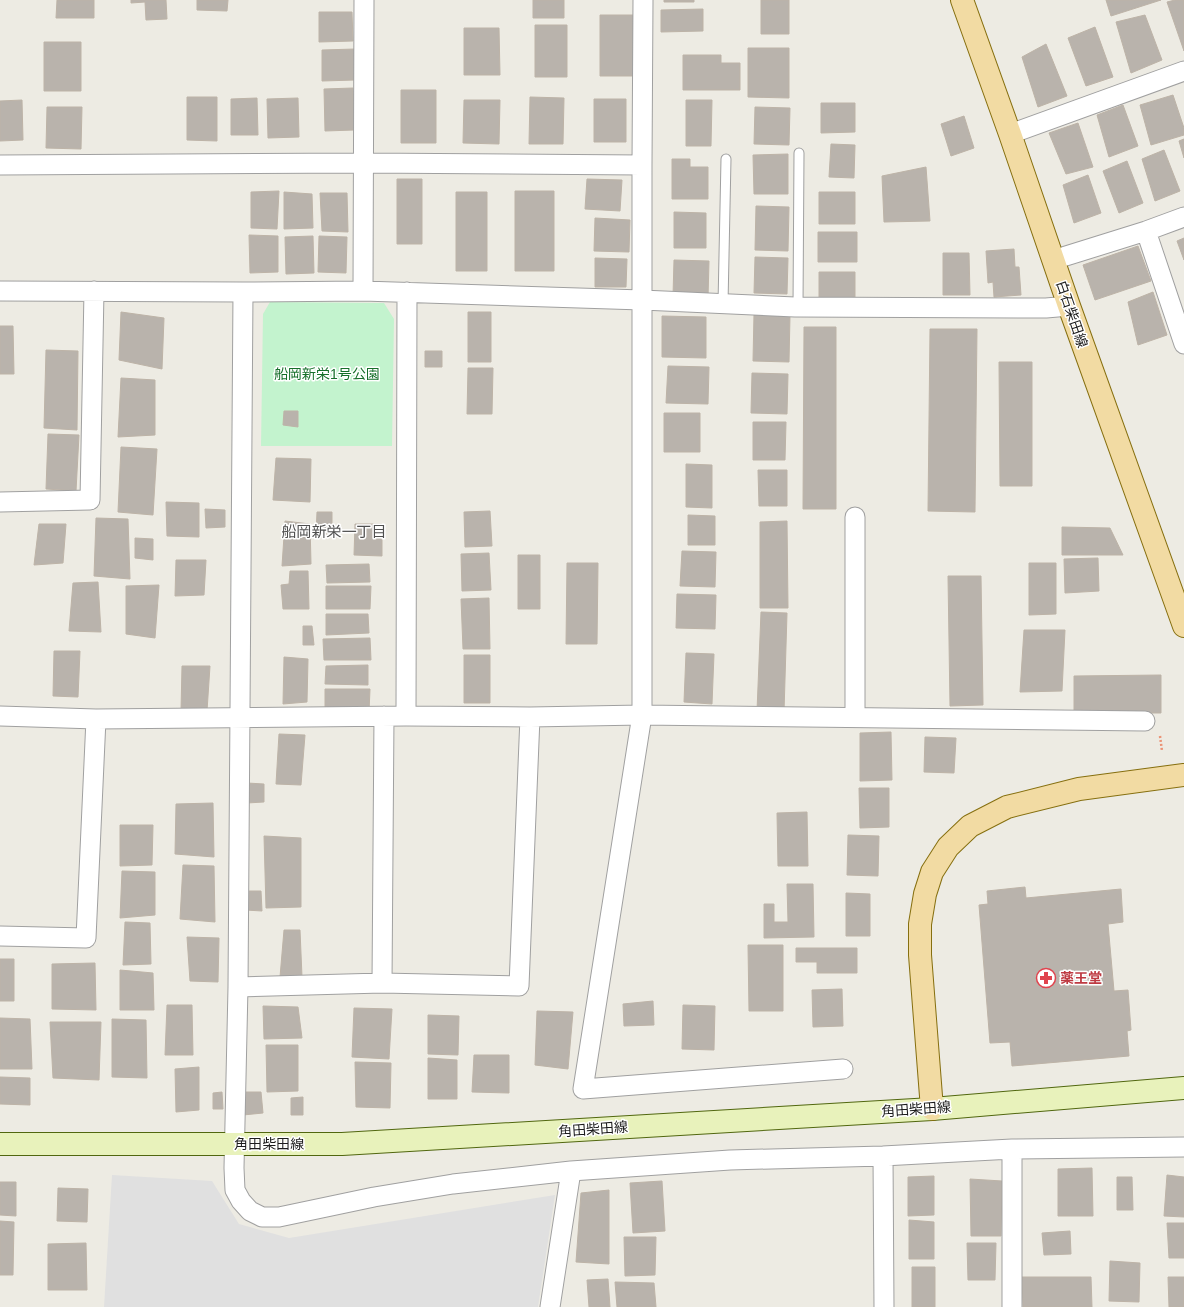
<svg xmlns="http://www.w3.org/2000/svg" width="1184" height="1307" viewBox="0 0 1184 1307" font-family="Helvetica,'Noto Sans JP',sans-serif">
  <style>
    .park { fill: #c3f3ce }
    .parking { fill: #e0e0e0 }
    .building { fill: #b9b3ac; stroke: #bdb3a7 }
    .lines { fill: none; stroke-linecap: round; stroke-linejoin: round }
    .service-casing { stroke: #a0a0a0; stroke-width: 11 }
    .minor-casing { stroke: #a0a0a0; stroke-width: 21 }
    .secondary-casing { stroke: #51670f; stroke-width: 24 }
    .primary-casing { stroke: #866f0f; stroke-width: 24 }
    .path { stroke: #eb9275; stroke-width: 2.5; stroke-dasharray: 2 2; stroke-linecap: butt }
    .service { stroke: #fff; stroke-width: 9 }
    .minor { stroke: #fff; stroke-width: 19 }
    .secondary { stroke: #e8f2bb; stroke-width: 22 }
    .primary { stroke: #f2dba3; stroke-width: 22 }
    .labels { text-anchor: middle; stroke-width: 3; stroke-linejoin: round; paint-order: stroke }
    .street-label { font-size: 14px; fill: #1c1c1c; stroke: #fff }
    .park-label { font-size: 14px; fill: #166f2a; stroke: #fff }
    .health-label { font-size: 14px; font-weight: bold; fill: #be3a42; stroke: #fff; text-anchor: start }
    .neighbourhood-label { font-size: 15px; fill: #4f4f4f; stroke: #fff }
  </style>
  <rect width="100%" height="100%" fill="#edebe3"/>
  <path class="park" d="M270,302L384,303L394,319L392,446H261L263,314Z"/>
  <path class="parking" d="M112,1175L212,1181L239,1224L289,1238L555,1195L538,1307H104Z"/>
  <path class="building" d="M57,0H94V18H56Z
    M131,0H166L167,19L146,20L145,2L131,3Z
    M197,0H228L227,11L197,10Z
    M533,0H564V18H533Z
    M664,0H694V2H664Z
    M761,0H789V34H761Z
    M1106,0H1161L1111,16Z
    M1175,0H1184V51L1167,2Z
    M703,9V31L661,32V10Z
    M319,12H352L353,41L319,42Z
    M600,15H635V76H600Z
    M1145,15L1162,60L1131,73L1116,22Z
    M535,25H567V77H535Z
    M1095,27L1113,77L1086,86L1068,38Z
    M464,28H499L500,75H464Z
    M44,42H81V91H44Z
    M1046,44L1067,96L1038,107L1022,57Z
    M748,48H789V98L748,97Z
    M355,49V80L322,81V50Z
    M683,55H721V63H740V90H683Z
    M353,88L354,130L325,131L324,89Z
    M401,90H436V143H401Z
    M1173,95L1184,128V135L1151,145L1140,105Z
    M187,97H217V141L187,140Z
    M530,97L564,98L563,144H529Z
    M257,98L258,135H231V99Z
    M298,98L299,137L268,138L267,99Z
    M594,99H626V142H594Z
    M22,100L23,140L0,141V101Z
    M464,100H500L499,144L463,143Z
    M686,100H712L711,146H686Z
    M821,103H855V132L821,133Z
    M1123,105L1138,146L1109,157L1097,115Z
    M47,107H82L81,149L46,148Z
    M755,107L790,108L789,145L754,144Z
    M964,116L974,148L951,156L941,124Z
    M1078,123L1093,167L1066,174L1049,133Z
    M1184,139V158L1179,141Z
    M831,144L855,145L854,178L829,177Z
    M1164,150L1180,191L1155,201L1142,159Z
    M788,154V194H754L753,155Z
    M672,159H690V167H708V199H672Z
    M1127,161L1143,203L1119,213L1103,171Z
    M926,167L930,221L884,222L882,176Z
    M1088,175L1101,213L1074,223L1063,185Z
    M397,179H422V244H397Z
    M587,179L622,180L620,211L585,209Z
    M279,191L277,229L251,228V192Z
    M515,191H554V271H515Z
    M284,192L312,194L313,228L284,229Z
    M456,192H487V271H456Z
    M819,192H855V224H819Z
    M320,193H347L348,232L322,231Z
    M756,206L789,207L788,251L755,250Z
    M674,212L706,213V248H674Z
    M595,218L630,220L629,252L594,251Z
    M818,232H857V262H818Z
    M249,235L278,236V272L250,273Z
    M313,236L314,273L286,274L285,237Z
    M319,236L347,237L346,273L318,272Z
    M1184,238V260L1177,241Z
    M1138,246L1151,281L1095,300L1083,265Z
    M1014,249L1015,267H1019L1021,295L994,297L993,282L988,283L986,251Z
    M943,253H969L970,295H943Z
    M755,257L788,258L787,294L754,293Z
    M595,258L627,259L626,287H595Z
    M674,260L709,261L708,298L673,296Z
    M819,272H855V299H819Z
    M1153,292L1167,335L1138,345L1128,302Z
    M121,312L164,318L162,369L119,360Z
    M468,312H491V362H468Z
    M754,314L790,315L789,362L753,361Z
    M662,316L706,317V358L662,357Z
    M0,326H13L14,374H0Z
    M804,327H836V509H803Z
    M930,329H977L975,512L928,511Z
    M46,350L78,351L77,430L44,428Z
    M425,351H442V367H425Z
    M999,362H1032V486H1000Z
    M668,366L709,367L708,404L666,403Z
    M468,368H493L492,414H467Z
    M752,373L788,374L787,414L751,413Z
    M121,378L155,380V435L118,437Z
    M284,411H298V427L283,425Z
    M664,413H700V452H664Z
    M753,422H786L785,460H753Z
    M48,434L79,435L76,491L46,489Z
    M121,447L157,449L153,515L118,512Z
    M276,458L311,459L310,502L273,500Z
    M686,464L712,465V508L686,507Z
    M758,470H787V506H759Z
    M166,502L199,503V537L167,536Z
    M205,509L225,510V527L206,528Z
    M490,511L492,546L465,547L464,512Z
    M317,512H332V534H316Z
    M688,515L715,516V545H688Z
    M96,518L128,519L130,579L94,576Z
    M285,521L310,524L311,564L282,566Z
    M787,521L788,608H760V522Z
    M39,524H66L63,563L34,565Z
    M355,524H382V556L354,555Z
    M1062,527L1110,528L1123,555H1062Z
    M135,538L153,539V560L135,558Z
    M682,551L716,552L715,587L680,586Z
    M489,553L491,590L462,591L461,554Z
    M518,555H540V609H518Z
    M1098,558L1099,591L1065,593L1064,559Z
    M176,560H206L204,595L175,596Z
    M567,563H598L597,644H566Z
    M1029,563H1056V614L1029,615Z
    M369,564L370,582L327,583L326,565Z
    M290,571H308L309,609H283L281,585L289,584Z
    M948,576H981L983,705L950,706Z
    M98,582L101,632L69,631L73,583Z
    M159,585L155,638L126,634V586Z
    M326,586H371L370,609H326Z
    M677,594L716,595L715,629L676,628Z
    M489,598L490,649H463L461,599Z
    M761,612L787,613L784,712L757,711Z
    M326,614H368L369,633L326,635Z
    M303,626H312L314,645H303Z
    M1024,630H1065L1062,691L1020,692Z
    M370,638L371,660H324L323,639Z
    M54,651H80L78,697L53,696Z
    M686,653L714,654L712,704L684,702Z
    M464,655H490V703H464Z
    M284,657L308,659L307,702L283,704Z
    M368,665V685L325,684L326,666Z
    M182,666H210L207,711H181Z
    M1161,675V713H1074V676Z
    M325,689H370L369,712H325Z
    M891,732L892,780L860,781V733Z
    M279,734L305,735L301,785L276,784Z
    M925,737L956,738L954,773L924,772Z
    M247,783L264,784V802L247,803Z
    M859,788H889V827L860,828Z
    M213,803L214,857L175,854L176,804Z
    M807,812L808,866H778L777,813Z
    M120,825H153L152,865L120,866Z
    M848,835L879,836L878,876L847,875Z
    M264,836L301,838V907L266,908Z
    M183,865L214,866L215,922L180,919Z
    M122,871L155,872V915L120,918Z
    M787,884H813L814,937L764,938V904H774V922H788Z
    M1025,887L1026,898L1121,889L1123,922L1108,924L1114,991L1128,990L1131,1030L1127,1031L1129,1056L1012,1066L1010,1042L990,1043L979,905L988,904L987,891Z
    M246,891H261L262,911L246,910Z
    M846,893L870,894V936H846Z
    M125,922L150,923L151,964L123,965Z
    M284,930H300L302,977H280Z
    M187,937L219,938L218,982L190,981Z
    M748,945H783V1011H749Z
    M796,948H857V973H817V962H796Z
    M0,959H14V1001H0Z
    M95,963L96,1010L52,1009V964Z
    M120,970L153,973L154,1010H120Z
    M842,989L843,1026L813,1027L812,990Z
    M653,1001L654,1025L624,1026L623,1004Z
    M167,1005H192L193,1055H165Z
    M683,1005L715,1006L714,1050L682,1049Z
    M263,1006L298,1007L302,1038L264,1039Z
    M354,1008L392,1009L389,1059L352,1057Z
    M537,1011L573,1012L568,1069L535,1065Z
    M428,1015L459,1016L458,1055L428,1054Z
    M0,1018L30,1019L32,1069H0Z
    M112,1019L146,1020L147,1078L112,1077Z
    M50,1022H101L99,1080L53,1078Z
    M266,1045H298V1091L267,1092Z
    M474,1055H509V1093L472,1092Z
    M428,1058L457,1060V1099H428Z
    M355,1062L391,1063L390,1108L356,1107Z
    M199,1067V1110L176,1112L175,1069Z
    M0,1077L30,1078V1105L0,1104Z
    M222,1092L223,1109H213V1093Z
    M242,1092H261L263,1113L243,1115Z
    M303,1097V1115H291V1098Z
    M1092,1168L1093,1216H1058V1169Z
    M1167,1175L1184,1177V1217L1164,1216Z
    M934,1176V1215L908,1216V1177Z
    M1117,1177H1132L1133,1210H1117Z
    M970,1179L1002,1181L1001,1236H971Z
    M662,1181L665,1231L633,1233L630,1183Z
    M0,1182H16V1216L0,1215Z
    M58,1188L88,1189L87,1222L57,1221Z
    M609,1190V1264L576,1262L581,1193Z
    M909,1220L934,1222V1259H909Z
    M0,1221L14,1222L13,1275H0Z
    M1167,1223H1184V1258H1169Z
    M1070,1231L1071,1254L1044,1255L1042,1233Z
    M624,1237H656L655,1275L625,1276Z
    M86,1243L87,1290H48V1244Z
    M967,1243H996L995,1280H968Z
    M1110,1261L1140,1263L1139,1302L1109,1301Z
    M912,1267H935V1307H912Z
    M1022,1277H1091L1092,1307H1023Z
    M1168,1277H1184V1307H1169Z
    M608,1279L610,1307H589L587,1280Z
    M615,1282L654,1283L656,1307H617Z"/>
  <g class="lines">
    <g class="service-casing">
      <path id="service" d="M723,304L726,159
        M798,307L799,153"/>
    </g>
    <g class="minor-casing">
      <path id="minor" d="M643,0L642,165V715L583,1089L843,1069
        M1010,134L1184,71
        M0,165L364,163L642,165
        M1146,231L1184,344
        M1053,260L1146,231L1184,217
        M0,291L243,292L363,291L642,300L795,307L1046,308L1069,306
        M363,291L364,0
        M243,292L238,987L234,1168L235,1190L241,1201L250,1211L262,1217H279L374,1197L453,1184L571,1171L730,1160L883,1156L1012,1149L1184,1147
        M0,502L90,500L94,291
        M855,517V717
        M0,716L96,719L406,716L530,717L642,715L1145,721
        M406,716L407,292
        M0,936L86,938L96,719
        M382,983L384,716
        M238,987L382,983L519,986L530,717
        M883,1156L884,1307
        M550,1307L571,1171
        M1012,1307V1149"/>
    </g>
    <g class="secondary-casing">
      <path id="secondary" d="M0,1144H342L932,1109L1184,1088"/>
    </g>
    <g class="primary-casing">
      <path id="primary" d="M962,0L1010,134L1069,306L1184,626
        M932,1109L920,955V924L925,894L932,872L948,847L970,826L1007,807L1079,789L1184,775"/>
    </g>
    <path class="path" d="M1160,736L1162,751"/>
    <use href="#service" class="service"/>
    <use href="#minor" class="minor"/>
    <use href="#secondary" class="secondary"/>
    <use href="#primary" class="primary"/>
  </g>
  <defs>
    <g id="pharmacy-ring" transform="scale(1)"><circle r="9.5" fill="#fff" stroke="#e0444e" stroke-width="1.5"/><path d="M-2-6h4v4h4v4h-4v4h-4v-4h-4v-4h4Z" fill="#e0444e"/></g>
  </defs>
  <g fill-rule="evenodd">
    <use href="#pharmacy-ring" x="1046" y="978"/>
  </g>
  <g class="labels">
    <g class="street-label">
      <text transform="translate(1072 314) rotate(71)" y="5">白石柴田線</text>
      <text transform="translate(916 1109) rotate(-4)" y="5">角田柴田線</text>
      <text transform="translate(593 1129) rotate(-4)" y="5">角田柴田線</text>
      <text x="269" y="1149">角田柴田線</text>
    </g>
    <g class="park-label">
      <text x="327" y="379">船岡新栄1号公園</text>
    </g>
    <g class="health-label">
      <text x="1060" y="983">薬王堂</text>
    </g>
    <g class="neighbourhood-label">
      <text x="334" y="537">船岡新栄一丁目</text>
    </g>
  </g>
</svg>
